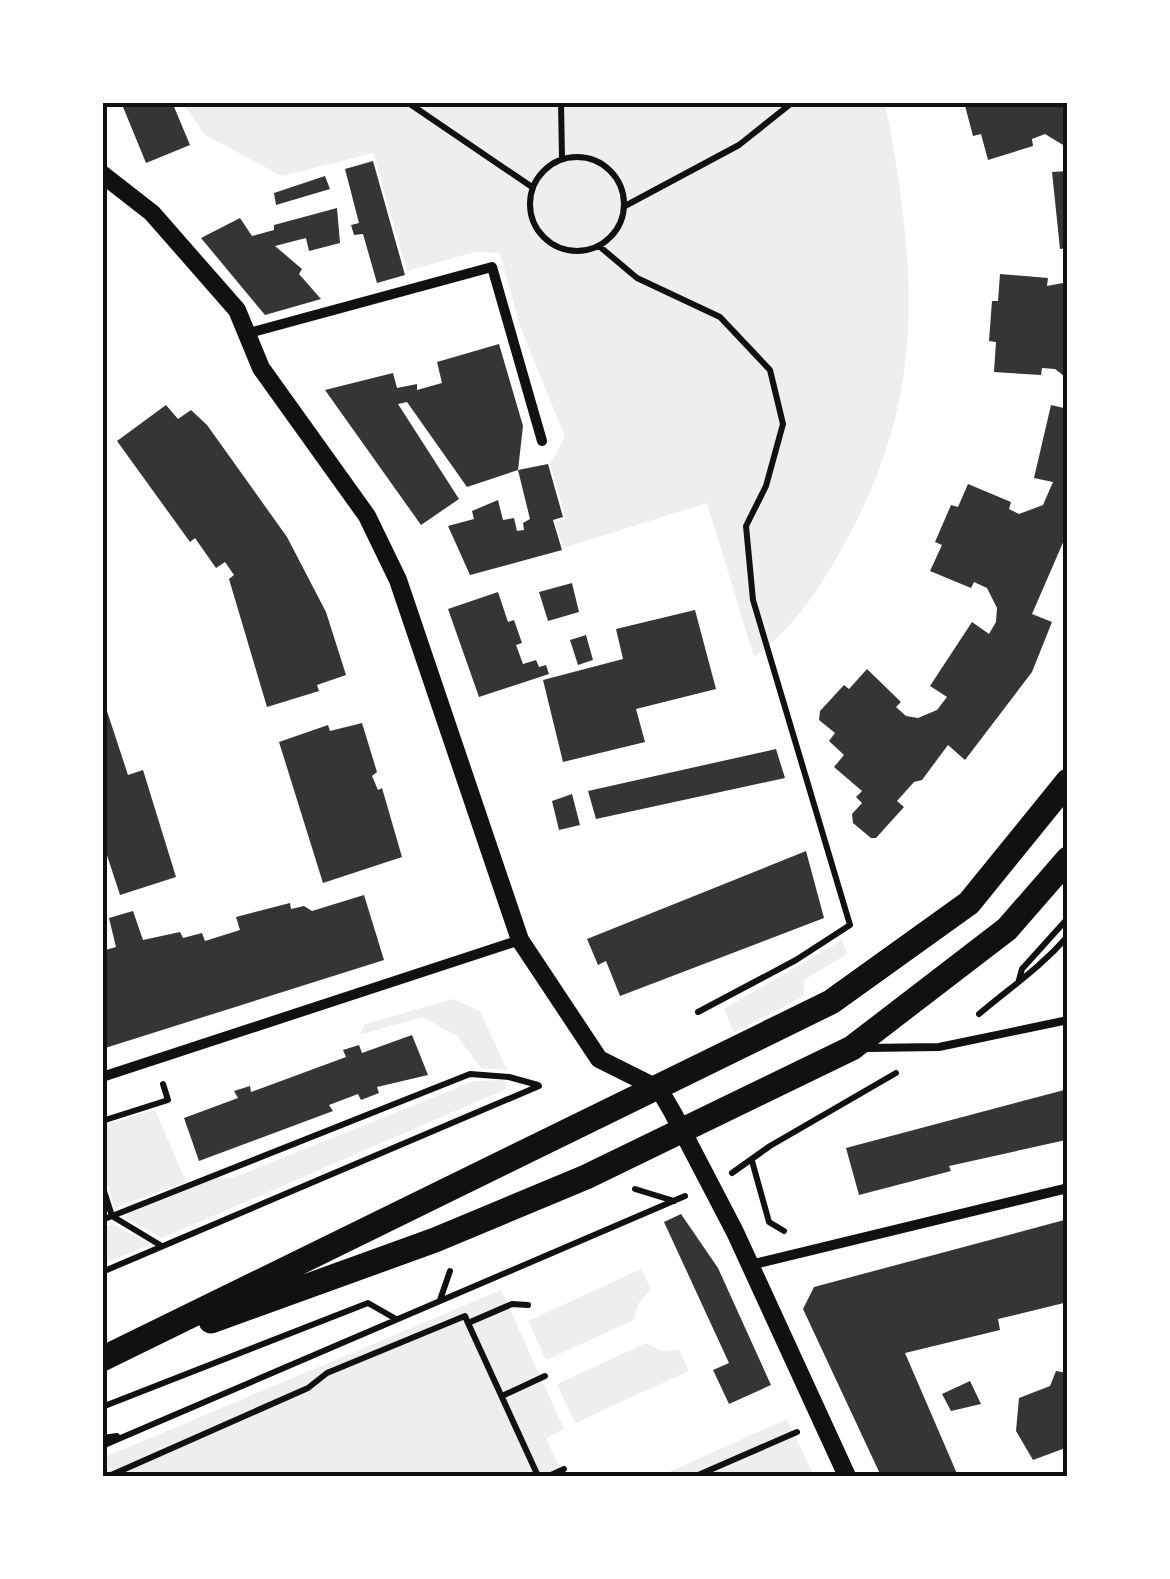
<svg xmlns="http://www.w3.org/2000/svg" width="1170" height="1579" viewBox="0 0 1170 1579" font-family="'DM Sans',sans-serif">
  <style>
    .green { fill: #eee }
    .building { fill: #353535 }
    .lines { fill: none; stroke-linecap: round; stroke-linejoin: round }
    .path { stroke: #111; stroke-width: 6 }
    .service { stroke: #111; stroke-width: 8 }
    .minor { stroke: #111; stroke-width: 10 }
    .tertiary { stroke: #111; stroke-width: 18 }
    .primary { stroke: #111; stroke-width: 25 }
    .neatline { fill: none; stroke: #111; stroke-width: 4 }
  </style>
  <rect width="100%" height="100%" fill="#fff"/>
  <path class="green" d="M183,103H885C917,272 929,396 840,552C817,592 792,630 754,657L707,503L563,548L555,522L566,519L550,464L565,437L519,323L500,253L475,252L407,271L373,153L282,176L205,135Z
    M842,940L847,954L804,980V996L734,1033L724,1009Z
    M453,999L480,1011L507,1070L481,1068L457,1036L423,1017L359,1035L365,1024Z
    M505,1080L506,1089L162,1238L126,1218L128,1210L213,1177L232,1178L474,1081Z
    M155,1110L186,1182L114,1208L103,1168V1125Z
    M113,1224L150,1244L103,1264V1227Z
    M641,1269L651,1289L638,1304L634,1320L546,1360L528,1321Z
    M501,1290L564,1429L546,1438L563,1476H103V1458Z
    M646,1343L661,1351L679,1350L689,1371L575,1423L557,1384Z
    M787,1419L814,1476H660Z"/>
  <path class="building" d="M121,102H172L190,145L146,163Z
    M964,102H1068V148L1045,134L1032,139L1033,146L988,160L981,134L973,136Z
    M373,161L405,275L377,283L363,234L354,235L351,225L359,223L345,169Z
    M1068,171V248L1060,249L1052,172Z
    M325,176L330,189L276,205L274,193Z
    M337,208L340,243L309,251L306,238L275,246L302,269L299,274L321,299L265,315L201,238L240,218L252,236L274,230V225Z
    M1000,274L1048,278L1047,286L1068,282V379L1055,369L1042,368L1041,375L994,372L996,342L989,341L992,301H998Z
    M499,344L523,426L518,470L467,487L407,402L398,404L459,499L421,525L325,390L393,373L397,388L417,384V390L442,383L437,362Z
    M166,405L178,419L191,410L207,425L287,537L326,612L346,675L317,685L319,691L267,707L229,579L234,575L225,562L216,568L195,538L190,542L117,441Z
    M1051,405L1068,409V531L1032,614L1052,622L1032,672L965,760L948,745L922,780L914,782L897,801L904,807L876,838H871L853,823L852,814L862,803L856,797L862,791L834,767L844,755L829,741L835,733L819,720L820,711L844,685L849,689L867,669L901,702L896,707L906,716L918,718L937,710L947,697L930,686L972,622L989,634L996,622L997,608L987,588L974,582L971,588L930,571L942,545L935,542L951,505L958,507L968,484L1011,502L1009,509L1019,514L1043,505L1053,482L1034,478Z
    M548,464L563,517L553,520L562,550L470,575L448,526L474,519L472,511L498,500L503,520L514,518L517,531L524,530L523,523L530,519L518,470Z
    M572,583L579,612L548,621L539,592Z
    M498,592L508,622L514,620L522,643L516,645L523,664L536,660L539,667L546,665L549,674L479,697L448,609Z
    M695,610L716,689L636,709L645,742L563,762L543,680L623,659L616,629Z
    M586,635L593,660L578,665L570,640Z
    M102,696L128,775L143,770L176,877L120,895L102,840Z
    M362,723L377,772L372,776L378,790L382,788L402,857L323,883L279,742L328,725L330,731Z
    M776,749L785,778L596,819L588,791Z
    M572,794L580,825L559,830L552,801Z
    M806,851L824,918L620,996L606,961L598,965L587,939Z
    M364,895L384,960L102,1049V951L116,947L109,918L133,911L143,940L180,932L183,938L202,933L205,941L240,930L236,917L290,903L291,909L304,906L312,911Z
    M412,1035L428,1075L377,1087L379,1093L361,1100L358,1094L329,1105L333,1111L199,1161L184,1118L238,1098L234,1091L250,1086L251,1092L346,1057L343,1050L359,1045L362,1053Z
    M1068,1089L1066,1140L949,1166L951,1171L859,1195L846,1148Z
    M681,1214L718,1268L771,1385L729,1404L713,1370L729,1363L664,1222Z
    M1068,1219V1302L998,1319L1000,1330L905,1353L958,1476H881L803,1309L814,1287Z
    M1056,1371L1068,1373V1447L1033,1460L1016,1431L1019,1398L1050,1386Z
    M970,1381L981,1404L951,1411L942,1394Z"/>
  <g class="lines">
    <path class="path" d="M407,102L532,187
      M561,102L562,159
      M530 204a47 47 0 1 1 94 0a47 47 0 1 1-94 0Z
      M625,206L739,145L793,102
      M599,246L637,278L720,317L770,370L783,424L766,486L746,526L753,600L850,925L796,960L698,1012
      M1019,980L1022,969L1068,918
      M979,1014C1012,986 1039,969 1068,936
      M102,1121L168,1100L163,1084
      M752,1161L769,1222L784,1231
      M732,1173L770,1146L896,1073
      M102,1185L112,1216L160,1245
      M635,1189L674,1201
      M102,1220L470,1074L509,1077L538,1085
      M102,1272L539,1086
      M440,1300L450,1271
      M528,1305L512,1304L468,1323L538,1476
      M502,1396L545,1376
      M102,1407L368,1303L396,1319
      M102,1438L117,1436
      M102,1446L685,1196
      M109,1476L308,1388L327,1373L465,1316L468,1323
      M549,1476L564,1469
      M696,1476L797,1432"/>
    <path class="service" d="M866,1048L939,1047L1068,1020"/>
    <path class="minor" d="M249,333L492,267L542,441
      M102,1077L520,940
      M750,1265L1068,1188"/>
    <path class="tertiary" d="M102,174L152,213L237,310L261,368L367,516L398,580L520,940L599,1059L659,1089L673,1113L735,1232L847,1476"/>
    <path class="primary" d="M211,1321L435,1240L586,1177L852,1048L1007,929L1068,859
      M102,1359L831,1002L969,903L1068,781"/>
  </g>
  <rect width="1170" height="1579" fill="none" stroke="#ffffff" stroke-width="210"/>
  <rect x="105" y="105" width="960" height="1369" class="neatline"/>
</svg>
